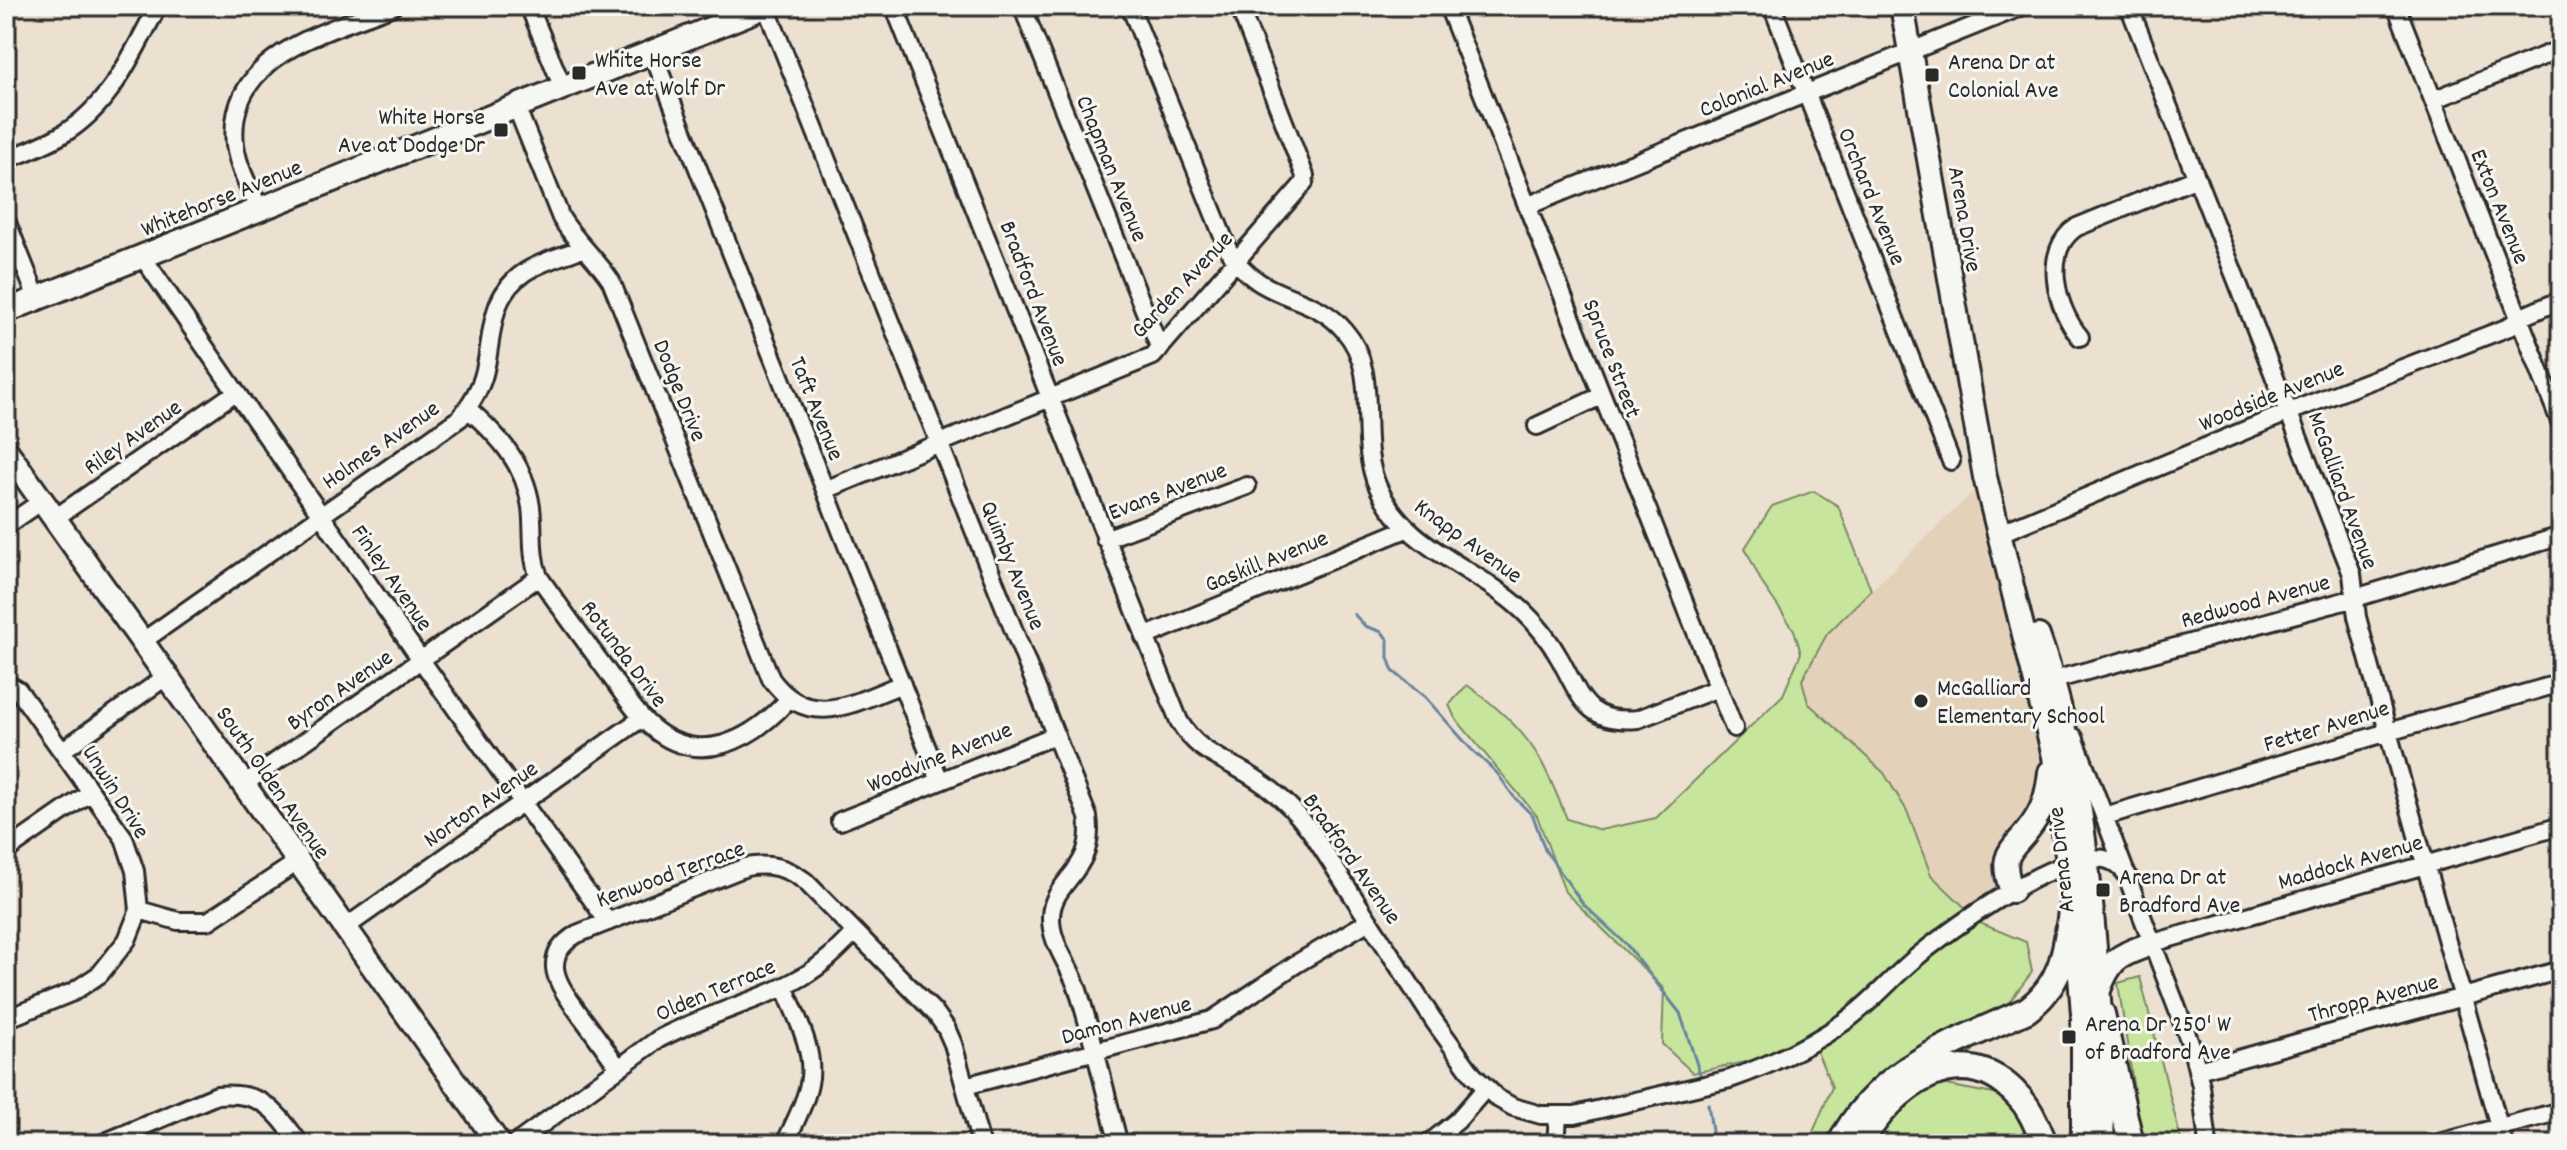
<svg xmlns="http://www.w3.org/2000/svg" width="2567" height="1150" viewBox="0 0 2567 1150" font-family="Dekko,sans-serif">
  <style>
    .built { fill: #e4d1ba }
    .green { fill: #c7e59d; stroke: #798864; stroke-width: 2 }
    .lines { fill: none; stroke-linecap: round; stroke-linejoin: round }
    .stream { stroke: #67849e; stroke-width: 3 }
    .minor-casing { stroke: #2b2b2b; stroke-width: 22 }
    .major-casing { stroke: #2b2b2b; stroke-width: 28 }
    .highway-casing { stroke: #2b2b2b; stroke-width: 30 }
    .minor { stroke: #f6f6f2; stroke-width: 16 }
    .major { stroke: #f6f6f2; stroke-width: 22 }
    .highway { stroke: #f6f6f2; stroke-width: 24 }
    .poi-dot { fill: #2b2b2b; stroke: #f6f6f2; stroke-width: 3 }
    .labels { text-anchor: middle; stroke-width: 6; stroke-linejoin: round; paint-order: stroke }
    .poi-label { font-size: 24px; fill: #2b2b2b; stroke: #f6f6f2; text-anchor: start }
    .street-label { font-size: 24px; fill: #2b2b2b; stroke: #f6f6f2 }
  </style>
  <rect width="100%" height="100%" fill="#ece0d1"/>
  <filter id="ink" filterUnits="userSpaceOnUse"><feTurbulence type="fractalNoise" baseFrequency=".0125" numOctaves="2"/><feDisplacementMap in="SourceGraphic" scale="16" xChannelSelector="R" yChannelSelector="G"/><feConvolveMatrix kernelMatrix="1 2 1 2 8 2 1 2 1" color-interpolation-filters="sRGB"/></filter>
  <g filter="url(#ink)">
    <path class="built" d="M1974,491L1990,561L2027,674L2040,731L2042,782L2001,889L1969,911L1931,875L1907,811L1885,773L1808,703L1802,680L1827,633Z"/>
    <path class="green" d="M1814,491L1838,506L1871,590L1827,634L1802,680L1808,703L1884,773L1907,811L1931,875L1982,924L2026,942L2032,972L1947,1085L2009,1097L2035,1144H1808L1832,1087L1815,1047L1693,1073L1662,1044L1664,989L1565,892L1537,816L1455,718L1449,705L1467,685C1495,705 1525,731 1541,761C1551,779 1559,800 1567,819L1600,830L1656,818L1783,695L1801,653L1794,630L1762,583L1745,548L1772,506Z
      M2140,977L2182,1144H2142L2118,983Z"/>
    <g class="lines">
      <path class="stream" d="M1354,614L1365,626L1382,632L1388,640V658L1393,671L1425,697L1471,749L1497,773L1514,797L1533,816L1545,850L1583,904L1626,944L1680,1013L1700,1074
        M1708,1104L1712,1131L1711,1144"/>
      <g class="minor-casing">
        <path id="minor" d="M529,6L563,88
          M894,6L1179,721C1199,756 1228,759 1259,781C1279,794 1295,811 1310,830L1434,1021L1473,1075L1497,1098L1513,1107L1541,1115H1575L1730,1079C1770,1065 1809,1047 1844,1022C1870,1004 1889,981 1912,961C1946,932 2064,845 2108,860C2116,862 2121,868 2127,874
          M1022,6L1160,349
          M1130,6L1228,249C1260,304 1310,290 1344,330C1383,374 1355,437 1378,487C1405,549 1477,567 1523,611C1538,625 1550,641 1560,659C1581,697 1586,724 1638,719L1718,688
          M1448,6L1734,728
          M1772,6L1951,461
          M2129,6L2352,574L2357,617L2388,732L2504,1144
          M2396,6L2561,424
          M766,7L1088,817C1096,873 1053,878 1051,916C1050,944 1070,964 1078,990C1094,1040 1105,1093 1119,1144
          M652,52L940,781
          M2433,100L2561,49
          M516,106L561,218C575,241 596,258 611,281L771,679C809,731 853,703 902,684
          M6,160C25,152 45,145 63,134C111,105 132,54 158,6
          M1527,206L2023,6
          M260,209C250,189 238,168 235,145C225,54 328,32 393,6
          M6,220L37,298
          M142,256L421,660L608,922
          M2080,337C2056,309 2041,250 2077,227L2197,178
          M467,408C499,436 525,464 531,507C534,531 530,554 539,577C560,607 582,637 604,667C618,686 631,708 649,725C698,769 751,741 788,700
          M1537,426L1601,396
          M825,490L1153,356L1304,183L1305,176L1239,6
          M55,518L236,392
          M6,526L42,501
          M1998,534L2289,412L2509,327L2519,318L2561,300
          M1105,539L1247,486
          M1144,637L1406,529
          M143,641L460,418C470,405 480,390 484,374C494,337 487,297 525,272C542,261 563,256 583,248
          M2054,680L2355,598L2561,536
          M6,683L18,690L124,838L135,871L139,910L127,940L100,974L73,992L6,1019
          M2074,737L2191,1045L2201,1086L2208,1144
          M63,750L167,676
          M244,784L539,577
          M2105,816L2388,732L2561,683
          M840,821L1056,735
          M6,851L91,792
          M139,910L178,921H208L299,861
          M346,927L642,718
          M2153,943L2561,826
          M784,986C796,1017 816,1051 809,1084C805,1105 793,1125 785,1144
          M618,1067C606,1050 594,1033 581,1016C561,988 536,959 577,934L746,867C769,863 786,867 805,881L936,1014L946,1028L953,1044L981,1144
          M2198,1070L2561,970
          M965,1086L1212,1020L1296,964L1369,921
          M101,1144L217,1095C263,1091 275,1110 300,1144
          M515,1144L657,1040C704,1014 757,1003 802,977C823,965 839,949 855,932
          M1428,1144L1457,1121L1485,1089
          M1556,1144L1558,1116
          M2436,1144L2561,1111"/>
      </g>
      <g class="major-casing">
        <path id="major" d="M1902,6L1985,477L2054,756L2076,925L2083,1014V1144
          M6,311L767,6
          M6,450L499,1144
          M2038,636C2073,734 2085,833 2094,936C2100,1006 2105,1074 2102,1144
          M2012,891C1996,849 2016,851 2035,820C2045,805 2048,789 2050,772
          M2099,990C2112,955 2120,956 2153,943"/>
      </g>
      <g class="highway-casing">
        <path id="highway" d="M2102,1014L2131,1144
          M1840,1144C1879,1067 1953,1044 2027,1010C2067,980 2066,943 2073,897
          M1860,1144C1891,1087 1962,1034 2018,1096C2031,1109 2037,1127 2045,1144"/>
      </g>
      <use href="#minor" class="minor"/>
      <use href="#major" class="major"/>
      <use href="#highway" class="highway"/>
    </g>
  </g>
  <g class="poi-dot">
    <rect x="571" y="65" width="16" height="16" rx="4"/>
    <rect x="1924" y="67" width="16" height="16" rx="4"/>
    <rect x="493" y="122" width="16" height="16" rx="4"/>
    <circle cx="1921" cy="701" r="8"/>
    <rect x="2095" y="882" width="16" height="16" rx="4"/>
    <rect x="2061" y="1029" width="16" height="16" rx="4"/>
  </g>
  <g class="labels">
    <g class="poi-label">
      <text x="595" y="67">White Horse<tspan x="595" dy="28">Ave at Wolf Dr</tspan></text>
      <text x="1948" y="69">Arena Dr at<tspan x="1948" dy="28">Colonial Ave</tspan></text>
      <text x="485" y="124" text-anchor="end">White Horse<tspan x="485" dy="28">Ave at Dodge Dr</tspan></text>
      <text x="1937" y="695">McGalliard<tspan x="1937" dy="28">Elementary School</tspan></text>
      <text x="2119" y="884">Arena Dr at<tspan x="2119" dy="28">Bradford Ave</tspan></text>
      <text x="2085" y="1031">Arena Dr 250' W<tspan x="2085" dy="28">of Bradford Ave</tspan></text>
    </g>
    <g class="street-label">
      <text transform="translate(1766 83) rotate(-22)" y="8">Colonial Avenue</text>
      <text transform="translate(1113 168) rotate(68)" y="8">Chapman Avenue</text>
      <text transform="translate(1873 196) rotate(68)" y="8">Orchard Avenue</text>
      <text transform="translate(221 197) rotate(-22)" y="8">Whitehorse Avenue</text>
      <text transform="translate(2501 206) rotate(68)" y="8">Exton Avenue</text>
      <text transform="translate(1966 219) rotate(80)" y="8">Arena Drive</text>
      <text transform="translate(1181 284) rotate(-47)" y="8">Garden Avenue</text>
      <text transform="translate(1035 293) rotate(69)" y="8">Bradford Avenue</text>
      <text transform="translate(1613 358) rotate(69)" y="8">Spruce Street</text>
      <text transform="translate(681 390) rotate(68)" y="8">Dodge Drive</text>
      <text transform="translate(2271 395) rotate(-22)" y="8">Woodside Avenue</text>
      <text transform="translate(818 408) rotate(68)" y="8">Taft Avenue</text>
      <text transform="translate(132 436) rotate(-35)" y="8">Riley Avenue</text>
      <text transform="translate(380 444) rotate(-35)" y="8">Holmes Avenue</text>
      <text transform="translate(1167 490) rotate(-21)" y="8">Evans Avenue</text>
      <text transform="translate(2344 490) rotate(70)" y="8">McGalliard Avenue</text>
      <text transform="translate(1469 540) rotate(36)" y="8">Knapp Avenue</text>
      <text transform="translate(1266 560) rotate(-22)" y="8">Gaskill Avenue</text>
      <text transform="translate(1014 565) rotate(68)" y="8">Quimby Avenue</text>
      <text transform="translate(393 577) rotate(55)" y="8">Finley Avenue</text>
      <text transform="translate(2255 600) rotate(-15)" y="8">Redwood Avenue</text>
      <text transform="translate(625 653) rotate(53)" y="8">Rotunda Drive</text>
      <text transform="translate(339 689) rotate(-35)" y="8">Byron Avenue</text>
      <text transform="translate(2326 725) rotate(-17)" y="8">Fetter Avenue</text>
      <text transform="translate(939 756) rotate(-22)" y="8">Woodvine Avenue</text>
      <text transform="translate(274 782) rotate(55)" y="8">South Olden Avenue</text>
      <text transform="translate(117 791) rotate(58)" y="8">Unwin Drive</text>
      <text transform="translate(480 803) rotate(-35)" y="8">Norton Avenue</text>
      <text transform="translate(1353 858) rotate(55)" y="8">Bradford Avenue</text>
      <text transform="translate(2060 860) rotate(-96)" y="8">Arena Drive</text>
      <text transform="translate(2350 861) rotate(-16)" y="8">Maddock Avenue</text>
      <text transform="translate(670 873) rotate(-20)" y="8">Kenwood Terrace</text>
      <text transform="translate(715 989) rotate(-23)" y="8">Olden Terrace</text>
      <text transform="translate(2373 997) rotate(-15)" y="8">Thropp Avenue</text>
      <text transform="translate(1126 1019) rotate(-15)" y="8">Damon Avenue</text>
    </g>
  </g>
  <rect width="2567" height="1150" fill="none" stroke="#f6f6f2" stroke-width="32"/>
  <rect x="16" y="16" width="2535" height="1118" fill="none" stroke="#2b2b2b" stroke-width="3" filter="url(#ink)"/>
</svg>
